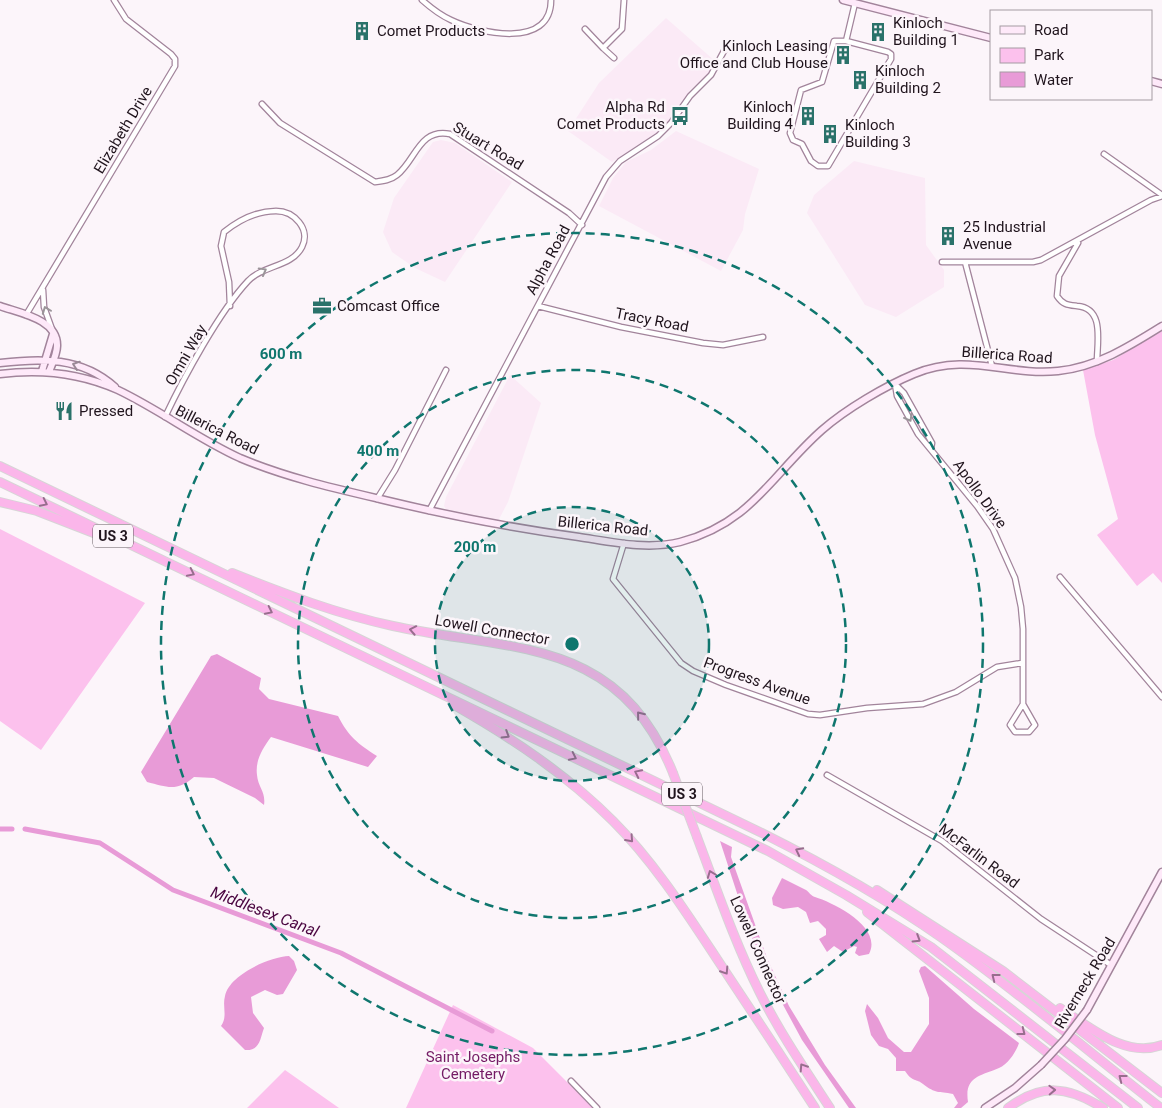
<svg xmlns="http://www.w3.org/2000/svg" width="1162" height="1108" viewBox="0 0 1162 1108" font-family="Roboto,sans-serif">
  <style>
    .built { fill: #fbeaf6 }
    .green { fill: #fcc1ed }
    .water { fill: #e89bd7 }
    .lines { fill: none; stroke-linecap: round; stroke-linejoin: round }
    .canal { stroke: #e89bd7; stroke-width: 5 }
    .minor-casing { stroke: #a2849b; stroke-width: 7 }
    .secondary-casing { stroke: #a2849b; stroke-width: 9 }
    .motorway-casing { stroke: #d7d5d6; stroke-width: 10 }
    .minor { stroke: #fff; stroke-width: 4.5 }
    .secondary { stroke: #fee9f9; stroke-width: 6 }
    .motorway { stroke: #fbb6ea; stroke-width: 8 }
    .secondary-bridge-casing { stroke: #a2849b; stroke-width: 9; stroke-linecap: butt }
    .motorway-bridge-casing { stroke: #d7d5d6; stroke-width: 10; stroke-linecap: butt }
    .secondary-bridge { stroke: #fee9f9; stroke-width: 6 }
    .motorway-bridge { stroke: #fbb6ea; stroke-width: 8 }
    .oneway { stroke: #9b9599 }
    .oneway2 { stroke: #9a8996 }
    .oneway3 { stroke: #986d8e }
    .ring { fill: none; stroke: #0f766e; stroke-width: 2.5; stroke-dasharray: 9 6 }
    .labels { text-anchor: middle; stroke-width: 5; stroke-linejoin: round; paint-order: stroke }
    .shield { fill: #fcf5fa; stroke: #62585f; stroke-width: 1 }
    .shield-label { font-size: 14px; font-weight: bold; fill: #20141d }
    .poi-label { font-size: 15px; fill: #20141d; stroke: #fcf5fa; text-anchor: start }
    .street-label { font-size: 15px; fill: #20141d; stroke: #fcf5fa }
    .park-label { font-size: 15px; fill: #741b65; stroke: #fcf5fa }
    .water-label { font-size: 16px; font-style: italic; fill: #49043f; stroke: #fcf5fa }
    .centre { fill: #0f766e; stroke: #fcf5fa; stroke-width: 2.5 }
    .ring-label { font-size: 15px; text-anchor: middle; font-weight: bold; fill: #0f766e; stroke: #fcf5fa; stroke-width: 5; stroke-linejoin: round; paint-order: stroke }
  </style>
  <rect width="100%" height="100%" fill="#fcf5fa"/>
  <path class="built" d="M666,18L715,61L707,75L690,90L671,120L661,130L612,162L568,131L599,83Z
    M676,131L759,169L745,214L743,230L721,271L599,206L613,178L626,162L651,150Z
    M441,140L455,143L512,182L445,282L415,268L392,252L383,232L394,198L433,142Z
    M854,161L925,178L926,245L944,270V287L896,317L865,305L807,213L814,195Z
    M510,375L541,403L508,502L498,521L447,511L444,506L446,497Z"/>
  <path class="green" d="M1162,331V583L1153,573L1137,586L1097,535L1118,519L1095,435L1083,370L1113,360Z
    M0,529L145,603L41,750L0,721Z
    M453,1005L533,1048L593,1108H406Z
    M285,1070L339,1108H247Z"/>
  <path class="water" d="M217,654L261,678L259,689L269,699L338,716C349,737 357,743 377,756L368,767L271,737C263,748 255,760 257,775C258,787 266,792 264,805L255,798L214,778L194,777C177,792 167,787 147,782L141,772L211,656Z
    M720,841L732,847L731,857L767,958L789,1006L825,1065L856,1108H849L802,1040L768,977L751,936Z
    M782,878C790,882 798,886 806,890C809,892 811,896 815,897C834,903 883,927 869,954L859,956L855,953L857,947L854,946L843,952L834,946L827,952L819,939L826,935V929L818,921L810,923L806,912L798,907L783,909L773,905L772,898Z
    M289,956L294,961L297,970L283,994L277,995L265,990L251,997L253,1013L264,1028C260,1039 260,1051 245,1050L221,1026C228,1016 222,1007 225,996C229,975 269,957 289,956Z
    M925,966L974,1009L1019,1043C1016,1052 1008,1064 999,1068C981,1076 964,1076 968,1102L961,1108H954L958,1103L953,1094C938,1091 936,1094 923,1084C916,1078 913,1083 905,1071H896V1058L888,1049L879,1046L871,1035L865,1011L867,1004L878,1018L888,1038L904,1052H911L929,1024V998L919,971L921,967Z"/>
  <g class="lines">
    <path class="canal" d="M0,829H12
      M25,829L100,843L173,890L341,953L492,1031"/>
    <g class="minor-casing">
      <path id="minor" d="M422,0C431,8 440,15 451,20C478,33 551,50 551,0
        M585,29L603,48L622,29L624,0
        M834,41H846L888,52L891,54V59L828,166H818L811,161L802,144L793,140L790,133L801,90L822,82Z
        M846,41L855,3
        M603,48L614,58
        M262,104L280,123L375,182C383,181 391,180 397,175C416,160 419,128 450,134L569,213L582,225
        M1104,154L1162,195
        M1078,243L1059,276L1057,296C1063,305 1068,305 1077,306C1105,308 1097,342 1097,362
        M942,262H1033L1041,260L1151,200L1162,196
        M965,262L992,366
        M43,290L44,307L53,332
        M538,306L621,327L703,343L723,345L763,337
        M26,315L175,66V59L171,54L126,19L114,0
        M895,384L897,396L918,434L977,506L993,529L1015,578L1021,607L1023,629V704L1010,725L1015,732H1029L1035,725L1023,704
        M896,385L904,393L932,443L931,449
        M165,417C184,377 219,312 248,281C263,265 292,267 302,247C311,229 294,211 276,211C257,211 239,220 224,232L221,246L229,282L230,306
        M377,499L395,470L446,370
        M429,511L606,177L620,161L658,136L671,123L690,96L711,75L724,51
        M624,543L613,579L681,663L693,671L726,685L808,714L820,715L867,708L923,704L956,692L997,667L1022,663
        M1060,577L1162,697
        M827,775L942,841L1041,919L1111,965
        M571,1081L597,1108"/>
    </g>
    <g class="secondary-casing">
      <path id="secondary" d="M843,0L991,38
        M1151,81L1162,84
        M0,306C19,313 58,319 57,346C57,354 52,364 49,372
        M0,363C41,358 82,357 115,387
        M42,371L53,334
        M0,374C40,369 80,373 118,390C160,410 198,439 240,458C285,477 333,488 380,499C446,515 512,528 579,537C612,542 647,550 680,542C752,523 772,474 822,430C846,409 885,386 914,374C967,352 1006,376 1058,371C1097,367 1130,346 1162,326
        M1087,1010L1162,872
        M985,1108L1015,1088L1041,1065"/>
    </g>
    <g class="motorway-casing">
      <path id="motorway" d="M0,466L762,833C824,864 885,898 942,938C1017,991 1088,1051 1161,1108
        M0,482L768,851L846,895L931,947L1138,1108
        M0,502L37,511L104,537
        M232,573C285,594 337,614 393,626C513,652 618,636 673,773
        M454,705C512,738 566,774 613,821C653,861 684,909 715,956C749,1007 782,1057 815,1108
        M697,837C717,890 735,943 760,993C780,1033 806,1071 830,1108
        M877,890L1003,971L1162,1093
        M867,912L1118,1108
        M1060,1008C1089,1026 1125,1059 1162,1045
        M1008,1108C1042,1083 1067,1086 1103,1108"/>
    </g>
    <use href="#minor" class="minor"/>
    <use href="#secondary" class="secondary"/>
    <use href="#motorway" class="motorway"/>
    <g class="secondary-bridge-casing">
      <path id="secondary-bridge" d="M1041,1065L1065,1039L1087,1010"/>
    </g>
    <g class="motorway-bridge-casing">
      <path id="motorway-bridge" d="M673,773L697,837"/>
    </g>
    <use href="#secondary-bridge" class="secondary-bridge"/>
    <use href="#motorway-bridge" class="motorway-bridge"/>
  </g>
  <defs><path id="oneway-chevron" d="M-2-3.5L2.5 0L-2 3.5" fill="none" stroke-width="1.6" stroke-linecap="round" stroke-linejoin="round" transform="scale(1.25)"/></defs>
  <g class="oneway">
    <use href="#oneway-chevron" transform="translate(263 271) rotate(-29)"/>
    <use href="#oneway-chevron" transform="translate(46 310) rotate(-111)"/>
    <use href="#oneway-chevron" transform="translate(909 418) rotate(61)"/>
  </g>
  <use class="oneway2" href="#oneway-chevron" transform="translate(76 365) rotate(-161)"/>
  <g class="oneway3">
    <use href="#oneway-chevron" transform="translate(44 503) rotate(26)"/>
    <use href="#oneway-chevron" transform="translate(191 573) rotate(26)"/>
    <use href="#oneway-chevron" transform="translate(269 611) rotate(26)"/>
    <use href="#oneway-chevron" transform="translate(413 630) rotate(-169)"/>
    <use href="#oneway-chevron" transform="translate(640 715) rotate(-129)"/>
    <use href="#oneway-chevron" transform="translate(506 735) rotate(32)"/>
    <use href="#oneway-chevron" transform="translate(573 757) rotate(26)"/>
    <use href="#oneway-chevron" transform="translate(638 773) rotate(-154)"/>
    <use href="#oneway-chevron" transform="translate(630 839) rotate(48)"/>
    <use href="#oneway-chevron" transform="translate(799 851) rotate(-153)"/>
    <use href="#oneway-chevron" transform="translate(711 874) rotate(-111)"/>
    <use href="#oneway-chevron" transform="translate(917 939) rotate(32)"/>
    <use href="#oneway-chevron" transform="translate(725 971) rotate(57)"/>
    <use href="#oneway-chevron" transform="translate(995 977) rotate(-142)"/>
    <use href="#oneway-chevron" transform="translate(1022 1032) rotate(38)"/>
    <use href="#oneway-chevron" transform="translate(803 1067) rotate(-123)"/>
    <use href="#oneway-chevron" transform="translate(1122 1078) rotate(-142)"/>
    <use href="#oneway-chevron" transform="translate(1052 1090) rotate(-2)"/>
  </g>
  <circle cx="572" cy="644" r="137" fill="#0f766e" fill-opacity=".12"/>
  <g class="ring">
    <circle cx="572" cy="644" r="137"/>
    <circle cx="572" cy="644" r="274"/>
    <circle cx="572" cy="644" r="411"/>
  </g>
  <defs>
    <g id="building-bare" transform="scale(1.5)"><path d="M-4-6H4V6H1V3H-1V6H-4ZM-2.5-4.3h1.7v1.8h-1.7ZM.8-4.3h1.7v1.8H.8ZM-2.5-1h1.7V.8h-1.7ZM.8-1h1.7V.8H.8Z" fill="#2a726a" stroke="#fcf5fa" stroke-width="2.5" paint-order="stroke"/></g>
    <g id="bus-bare" transform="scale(1.5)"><path d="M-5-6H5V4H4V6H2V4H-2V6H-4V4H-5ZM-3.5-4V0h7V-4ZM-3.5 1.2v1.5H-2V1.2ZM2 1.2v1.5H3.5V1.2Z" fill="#2a726a" stroke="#fcf5fa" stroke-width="2.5" paint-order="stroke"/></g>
    <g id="office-bare" transform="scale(1.5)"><path d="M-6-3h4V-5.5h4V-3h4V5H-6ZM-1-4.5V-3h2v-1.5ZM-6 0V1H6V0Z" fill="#2a726a" stroke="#fcf5fa" stroke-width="2.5" paint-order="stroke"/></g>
    <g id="restaurant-bare" transform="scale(1.5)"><path d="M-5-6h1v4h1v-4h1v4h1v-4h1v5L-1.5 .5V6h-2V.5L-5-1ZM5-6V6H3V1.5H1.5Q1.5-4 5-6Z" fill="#2a726a" stroke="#fcf5fa" stroke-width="2.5" paint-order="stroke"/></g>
  </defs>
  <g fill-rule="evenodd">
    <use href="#building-bare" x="362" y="31"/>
    <use href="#building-bare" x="878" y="32"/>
    <use href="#building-bare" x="843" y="55"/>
    <use href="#building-bare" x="860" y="80"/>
    <use href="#bus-bare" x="680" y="116"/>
    <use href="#building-bare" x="808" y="116"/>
    <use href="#building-bare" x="830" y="134"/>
    <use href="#building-bare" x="948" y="236"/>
    <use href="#office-bare" x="322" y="306"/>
    <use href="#restaurant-bare" x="64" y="411"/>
  </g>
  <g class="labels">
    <g class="shield">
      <rect x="93" y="524.5" width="40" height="23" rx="4"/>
      <rect x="662" y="782.5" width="40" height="23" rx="4"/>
    </g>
    <g class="shield-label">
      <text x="113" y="541">US 3</text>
      <text x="682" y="799">US 3</text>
    </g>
    <g class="poi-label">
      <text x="893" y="28">Kinloch<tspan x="893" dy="17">Building 1</tspan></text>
      <text x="377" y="36">Comet Products</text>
      <text x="828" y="51" text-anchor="end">Kinloch Leasing<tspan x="828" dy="17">Office and Club House</tspan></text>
      <text x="875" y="76">Kinloch<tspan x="875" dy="17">Building 2</tspan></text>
      <text x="665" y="112" text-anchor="end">Alpha Rd<tspan x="665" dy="17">Comet Products</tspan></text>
      <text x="793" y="112" text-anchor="end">Kinloch<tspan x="793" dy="17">Building 4</tspan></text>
      <text x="845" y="130">Kinloch<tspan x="845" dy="17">Building 3</tspan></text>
      <text x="963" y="232">25 Industrial<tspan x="963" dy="17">Avenue</tspan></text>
      <text x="337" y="311">Comcast Office</text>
      <text x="79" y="416">Pressed</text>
    </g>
    <g class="street-label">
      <text transform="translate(123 130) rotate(-59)" y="5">Elizabeth Drive</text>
      <text transform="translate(488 146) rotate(31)" y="5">Stuart Road</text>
      <text transform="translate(548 260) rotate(-62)" y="5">Alpha Road</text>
      <text transform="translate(652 320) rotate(11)" y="5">Tracy Road</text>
      <text transform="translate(186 355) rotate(-60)" y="5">Omni Way</text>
      <text transform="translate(1007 355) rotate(4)" y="5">Billerica Road</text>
      <text transform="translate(217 430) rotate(27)" y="5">Billerica Road</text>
      <text transform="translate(980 494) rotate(54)" y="5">Apollo Drive</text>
      <text transform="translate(603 526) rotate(6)" y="5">Billerica Road</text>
      <text transform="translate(492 630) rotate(10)" y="5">Lowell Connector</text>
      <text transform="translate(757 681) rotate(20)" y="5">Progress Avenue</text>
      <text transform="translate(979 856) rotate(37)" y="5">McFarlin Road</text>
      <text transform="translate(758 950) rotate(66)" y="5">Lowell Connector</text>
      <text transform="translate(1085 983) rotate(-59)" y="5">Riverneck Road</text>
    </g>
    <g class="park-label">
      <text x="473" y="1062">Saint Josephs<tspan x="473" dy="17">Cemetery</tspan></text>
    </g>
    <g class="water-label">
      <text transform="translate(265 911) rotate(21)" y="6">Middlesex Canal</text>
    </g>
  </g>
  <circle cx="572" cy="644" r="8" class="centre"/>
  <g class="ring-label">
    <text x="281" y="359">600 m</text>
    <text x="378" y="456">400 m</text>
    <text x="475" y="552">200 m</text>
  </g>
  <rect x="990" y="10" width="162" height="90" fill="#fcf5fa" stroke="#a49ba2"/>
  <rect x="1000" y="26" width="25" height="8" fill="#fee9f9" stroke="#a49ba2"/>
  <text x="1034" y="35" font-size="15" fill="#20141d">Road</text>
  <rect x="1000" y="48" width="25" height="15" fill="#fcc1ed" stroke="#a49ba2"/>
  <text x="1034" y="60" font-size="15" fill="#20141d">Park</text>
  <rect x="1000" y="72" width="25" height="15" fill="#e89bd7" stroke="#a49ba2"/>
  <text x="1034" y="85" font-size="15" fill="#20141d">Water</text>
</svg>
